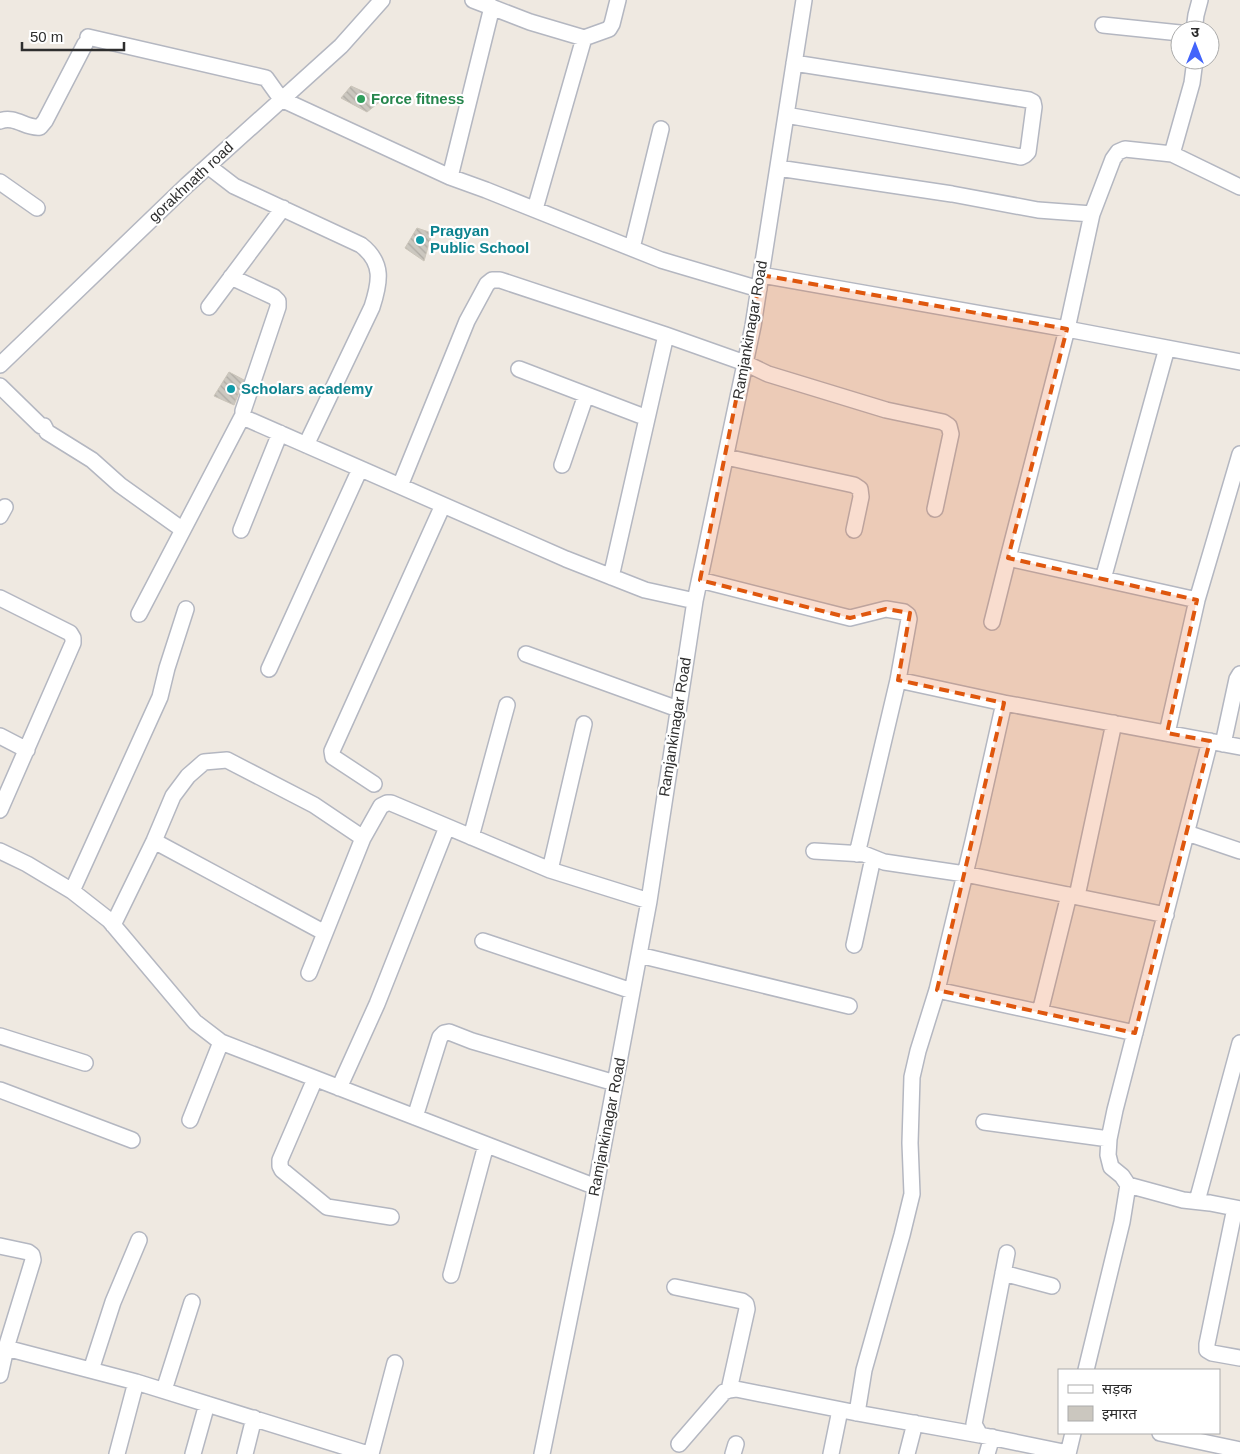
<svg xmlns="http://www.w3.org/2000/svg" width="1240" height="1454" viewBox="0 0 1240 1454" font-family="Helvetica,'Noto Sans Devanagari',sans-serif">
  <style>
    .building { fill: url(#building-back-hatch); stroke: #cbc5ba }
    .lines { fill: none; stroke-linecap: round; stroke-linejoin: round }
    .minor-casing { stroke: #b4b7c1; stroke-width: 18 }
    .minor { stroke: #fff; stroke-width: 15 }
    .marked { fill: #df570e; fill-opacity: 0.2; stroke: #df570e; stroke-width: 4; stroke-dasharray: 10 6; stroke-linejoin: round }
    .leisure-dot { fill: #2e9e5b; stroke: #fff; stroke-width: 2 }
    .culture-dot { fill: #0f9aa8; stroke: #fff; stroke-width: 2 }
    .labels { text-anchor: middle; stroke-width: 4.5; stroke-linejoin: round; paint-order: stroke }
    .leisure-label { font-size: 15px; font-weight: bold; fill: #27864d; stroke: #fff; text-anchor: start }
    .street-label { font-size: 15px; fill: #2e2e2e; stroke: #fff }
    .culture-label { font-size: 15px; font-weight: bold; fill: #0d838f; stroke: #fff; text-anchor: start }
  </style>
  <defs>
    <pattern id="building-back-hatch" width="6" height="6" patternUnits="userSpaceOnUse" patternTransform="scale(1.25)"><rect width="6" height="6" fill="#cbc7bf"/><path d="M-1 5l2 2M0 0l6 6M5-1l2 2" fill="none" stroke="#afaba4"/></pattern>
  </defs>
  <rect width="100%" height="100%" fill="#efe9e1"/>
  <path class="building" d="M351,86L382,100L367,112L341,98Z
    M417,228L432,233L424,261L405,248Z
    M229,372L244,380L234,405L214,396Z"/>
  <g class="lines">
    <g class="minor-casing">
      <path id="minor" d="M473,0L530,22L584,38L535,209
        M1103,25L1180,33
        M1194,30L1196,15L1200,0
        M88,37L266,78L281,99L450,177L486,190L661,260L759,289
        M584,38L609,29L612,24L618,0
        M786,115L1021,157L1025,155L1028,152L1034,107L1033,102L1029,100L794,63
        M0,121C15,115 26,129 40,127L45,121L85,44
        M1172,154L1192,83L1195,60
        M208,166L234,186L361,245C384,263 380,282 372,307L306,445
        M778,168L952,194L1038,210L1092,214
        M450,177L492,7
        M0,182L37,208
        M632,248L661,129
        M761,275L1067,329L1240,362
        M209,307L283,208
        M0,365L187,185L341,46L382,0
        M519,369L647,418
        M0,386L41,426H44L47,432L92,460L120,485L183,530
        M243,415L245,418L566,559L645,590L695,601
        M726,457L854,485L860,489L861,497L854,530
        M562,465L586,395
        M400,486L467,321L487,284L492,280H500L666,335L745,363L768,374L886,410L943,422L949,426L951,434L935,509
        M0,516L5,507
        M241,530L280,433
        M611,577L666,335
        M1103,579L1167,348
        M700,580L850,618L886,609L904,612L908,615L909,619L898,680L857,854
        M0,598L70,633L73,638V643L0,810
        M1197,600L1008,558L1067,329L1092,214L1113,159L1118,152L1125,149L1172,154L1240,187
        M139,614L243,415V411L278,307V301L274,297L231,277
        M992,622L1008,558
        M526,654L678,709
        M269,669L360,469
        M898,680L1004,703L1240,747
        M1167,733L1197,600L1240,454
        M0,736L27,750
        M1223,744L1237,679L1240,674
        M374,784L333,757L332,751L443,505
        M1187,833L1240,851
        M471,837L507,705
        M154,841L325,933
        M0,851L27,864L72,891L109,920L195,1022L221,1042L596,1187
        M814,851L864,854L884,862L965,874L1166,915
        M550,870L584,724
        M72,891L160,697L167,668L186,609
        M1077,896L1114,723
        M113,925L154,841L173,796L188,776L204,762L227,760L314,805L363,838
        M483,941L632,991
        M854,945L873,858
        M639,955L849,1006
        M309,973L363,838L381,806L387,803H391L550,870L649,901
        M937,990L1135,1033
        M1040,1012L1069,895
        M0,1036L85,1063
        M315,1079L280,1160V1166L282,1170L327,1207L391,1217
        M339,1088L377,1004L447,827
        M0,1090L132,1140
        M415,1117L440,1037L444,1033L449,1032L472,1041L615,1083
        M190,1120L221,1042
        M984,1122L1109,1139
        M1128,1185L1183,1200L1210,1203L1240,1209
        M1197,1201L1240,1043
        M1235,1208L1207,1344V1350L1212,1353L1240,1358
        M0,1246L28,1252L32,1255L33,1260L6,1348
        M1007,1253L974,1424L980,1435L1068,1453
        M1003,1273L1052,1286
        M451,1275L486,1145
        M675,1287L742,1301L746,1304L747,1309L729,1390
        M91,1370L113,1302L139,1240
        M1086,1370L1122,1222L1128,1185L1122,1176L1111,1167L1108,1155L1109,1139L1115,1110L1210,741
        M0,1375L6,1348L136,1382L368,1454
        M164,1390L192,1302
        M857,1413L864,1370L902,1235L912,1194L910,1143L912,1077L918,1051L937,990L973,841L1004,703
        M1160,1433L1240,1450
        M679,1444L724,1392L729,1390L736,1389L857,1413L980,1435
        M117,1454L136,1382
        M193,1454L207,1404
        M245,1454L254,1418
        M371,1454L395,1363
        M542,1454L591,1212L649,901L695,601L753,326L804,0
        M733,1454L736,1444
        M831,1454L840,1410
        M907,1454L915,1423
        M987,1454L992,1437
        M1068,1454L1073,1433"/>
    </g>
    <use href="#minor" class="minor"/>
  </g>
  <path class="marked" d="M761,275L1067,329L1008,558L1197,600L1167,733L1210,741L1135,1033L937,990L1004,703L898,680L910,613L886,609L850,618L700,580Z"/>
  <circle class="leisure-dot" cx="361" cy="99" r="5"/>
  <g class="culture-dot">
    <circle cx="420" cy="240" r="5"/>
    <circle cx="231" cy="389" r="5"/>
  </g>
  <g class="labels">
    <g class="leisure-label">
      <text x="371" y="104">Force fitness</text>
    </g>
    <g class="street-label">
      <text transform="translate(191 182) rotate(-43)" y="5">gorakhnath road</text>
      <text transform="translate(750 330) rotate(-80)" y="5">Ramjankinagar Road</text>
      <text transform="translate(675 727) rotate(-81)" y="5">Ramjankinagar Road</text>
      <text transform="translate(607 1127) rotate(-79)" y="5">Ramjankinagar Road</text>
    </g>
    <g class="culture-label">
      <text x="430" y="236">Pragyan<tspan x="430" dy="17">Public School</tspan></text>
      <text x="241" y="394">Scholars academy</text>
    </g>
  </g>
  <rect x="1058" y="1369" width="162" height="65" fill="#ffffff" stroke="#ababab"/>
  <rect x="1068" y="1385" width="25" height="8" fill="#ffffff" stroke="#ababab"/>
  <text x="1102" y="1394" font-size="15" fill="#2e2e2e">सड़क</text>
  <rect x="1068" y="1406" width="25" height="15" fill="#cbc7bf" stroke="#ababab"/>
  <text x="1102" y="1419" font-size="15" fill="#2e2e2e">इमारत</text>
  <g transform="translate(1195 45)"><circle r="24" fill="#ffffff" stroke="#ababab"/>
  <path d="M0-4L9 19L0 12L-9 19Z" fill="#4264fb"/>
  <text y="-8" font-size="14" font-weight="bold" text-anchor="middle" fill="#2e2e2e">उ</text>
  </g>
  <path d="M22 42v8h102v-8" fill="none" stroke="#2e2e2e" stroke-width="2.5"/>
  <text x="30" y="42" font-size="15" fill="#2e2e2e" stroke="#ffffff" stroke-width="4" paint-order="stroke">50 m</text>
</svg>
